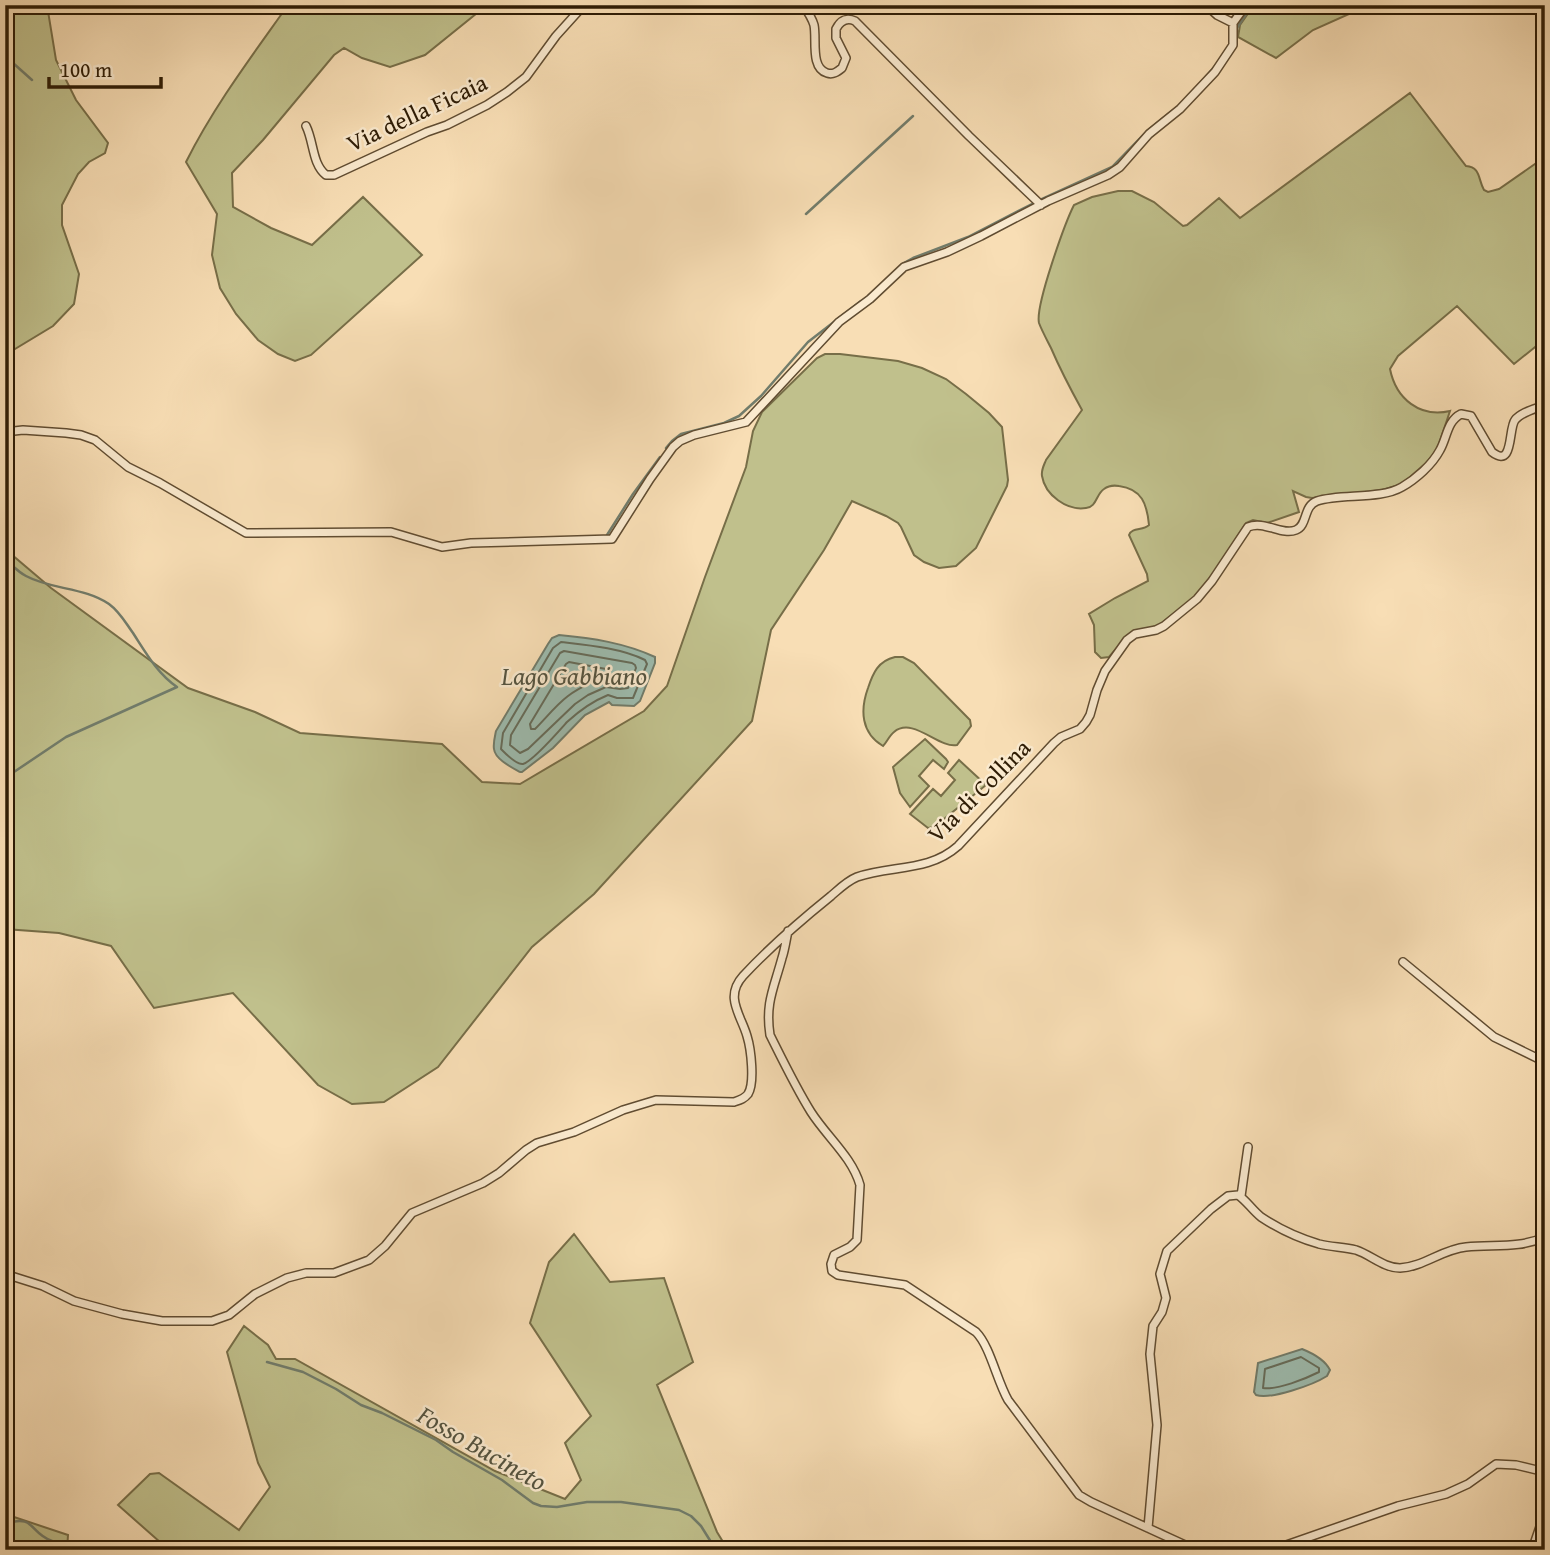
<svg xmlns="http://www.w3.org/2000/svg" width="1550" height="1555" viewBox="0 0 1550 1555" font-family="'Gentium Book Plus',serif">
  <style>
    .green { fill: #c0c08c; stroke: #776e48; stroke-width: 2 }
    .water { fill: #9dbcaf; stroke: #717c6b; stroke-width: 2 }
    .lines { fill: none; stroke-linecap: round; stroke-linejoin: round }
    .shore { stroke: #666c5a; stroke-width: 2 }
    .stream { stroke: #717c6b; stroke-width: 2.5 }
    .street-casing { stroke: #604c31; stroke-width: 10 }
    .street { stroke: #faeacf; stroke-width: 7 }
    .labels { text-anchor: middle; stroke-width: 5; stroke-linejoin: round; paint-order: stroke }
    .street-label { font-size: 24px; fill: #2e1c05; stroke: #faeacf }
    .water-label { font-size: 26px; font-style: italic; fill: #555440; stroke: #faeacf }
  </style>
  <rect width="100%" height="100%" fill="#f8deb5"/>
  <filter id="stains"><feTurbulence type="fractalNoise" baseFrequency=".00286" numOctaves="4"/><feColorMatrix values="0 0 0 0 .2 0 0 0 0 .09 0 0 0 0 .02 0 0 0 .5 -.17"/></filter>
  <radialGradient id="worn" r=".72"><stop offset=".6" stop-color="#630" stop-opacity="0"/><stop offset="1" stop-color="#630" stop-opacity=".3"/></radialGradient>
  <path class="green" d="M5,5H47L56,60L76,100L108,143L105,153L89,162L78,174L62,205V225L79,274L74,304L53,326L5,355Z
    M288,5H487L425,55L390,67L362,58L344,48L334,55L263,140L232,173L233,207L271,228L312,245L363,197L422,255L311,355L295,361L278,354L258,340L236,314L220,288L212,255L217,214L186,162C214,106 252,56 288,5Z
    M1254,5H1369L1313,30L1276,58L1238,37L1240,25Z
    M1410,93L1466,166C1481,167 1478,180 1484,190L1488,192L1499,189L1545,157V339L1514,364L1457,306L1398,356L1390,369C1396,399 1420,418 1450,411L1438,447L1432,456L1426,463L1402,484L1382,490L1312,498L1306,497L1293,491L1299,512L1267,523L1253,520L1246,523L1215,571L1195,597L1159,625L1128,635L1109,657L1101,658L1095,652L1094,625L1089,614L1115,598L1148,581L1147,574L1129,535C1132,527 1143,531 1149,525C1147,504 1142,489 1119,486C1113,485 1108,486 1104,489C1096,494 1097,507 1086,508C1067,511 1045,495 1042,476C1041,470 1044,465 1046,460L1082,410C1071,390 1060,369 1051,348C1047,340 1042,331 1039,323C1035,306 1065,223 1074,205L1092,197L1118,191H1132L1154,202L1183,226L1187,225L1219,198L1240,218Z
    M825,354H840L898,361L922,368L946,379L966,394L989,413L1002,427L1008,480L1007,486L976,548L956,566L939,568L924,562L914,555L901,527L898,523L886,516L852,501L824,550L771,630L752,721L594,894L532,947L438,1067L384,1102L352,1104L318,1085L233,993L154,1008L111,946L59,933L5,929V549L51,588L188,688L255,712L300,733L442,744L482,782L520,784L644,711L667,686L705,577L746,467L753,431L762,412L817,358Z
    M895,657H903L914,663L970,720L971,726L957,745C939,749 913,716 894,732C889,736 887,742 883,746C861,733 860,710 868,688C873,673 878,661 895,657Z
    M925,739L946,759L948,762L944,769L933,760L919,776L929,786L910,807L900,793L893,767Z
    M959,760L986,785L934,827L928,828L910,814L933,789L941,796L955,780L948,773Z
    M574,1234L610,1282L664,1278L693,1362L657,1385L717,1532L728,1550H169L118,1505L150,1474L159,1473L239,1530L270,1487L258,1463L227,1352L244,1326L268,1345L276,1359H295L495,1471L565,1499L581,1480L565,1443L591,1416L530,1323L549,1262Z
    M14,1517L68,1535L67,1550H5V1518Z"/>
  <path class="water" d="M559,635C592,638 625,643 655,657V663L640,701L634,706L612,705L609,702L585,715L553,748L522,772H520C511,767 495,759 494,749C493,743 495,736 496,731L548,644L552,638Z
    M1302,1349C1312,1353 1325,1360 1330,1370L1327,1376C1313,1385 1270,1400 1256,1395L1254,1392L1258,1363Z"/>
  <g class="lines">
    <path class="shore" d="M561,642C587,645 621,648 645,660L647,664L633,698H617L608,695C593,701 579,711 567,722C559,731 533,761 523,764C516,765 505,753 501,749L503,733L553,648Z
      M564,651L632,663L635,665L636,668L628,688L620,689L606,687L588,695L575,704L528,749L520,753L510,745L511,735L560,653Z
      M569,662L606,669L609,673C596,681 581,686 568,696C556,705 546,718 535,729H531L530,724L566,664Z
      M1301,1357L1319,1368V1372C1305,1379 1278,1390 1263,1388L1265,1369Z"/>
    <path class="stream" d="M1237,28L1252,5
      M5,61L13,63L32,80
      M1201,82L1215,66
      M1040,200L1112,167L1147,131L1172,111
      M806,214L913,116
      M902,264L913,258L968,237L1032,204
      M666,448L672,441L681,434L724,423L739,416L761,396L808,342L861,301
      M607,535L633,494L660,457
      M5,559C12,565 18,572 26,576C52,590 84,587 109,604C120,612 125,622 133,633C146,653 157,673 177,687
      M5,778L66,737L177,687
      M267,1362L303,1372L336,1389L361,1405L382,1413L436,1440L453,1452L502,1480L533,1503L541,1506L557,1507L587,1502H621L679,1510L691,1516L701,1526L716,1550
      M5,1524C36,1514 28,1532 52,1541L55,1550"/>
    <g class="street-casing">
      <path id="street" d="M803,5C808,12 812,18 814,25C817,39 810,68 827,73C833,75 837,72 842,68L846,58L836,38V29C840,21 846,17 855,21L969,136L1041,205
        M1206,5L1217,15L1233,23
        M306,126C314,142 312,164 326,175H334L427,132L447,125L487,105L507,92L526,77L556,36L584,5
        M5,432L23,430L66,433L81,435L95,440L128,467L160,483L246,533L391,532L442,547L471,543L612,539L650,479L673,447L680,441L694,435L746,422L839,322L870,299L904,267L947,252L981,236L1048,201L1108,175L1120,167L1149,134L1180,109L1215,72L1233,45V23L1246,5
        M788,931C786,940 785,949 782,958C774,988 765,1003 770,1035C783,1061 796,1088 811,1112C827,1137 852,1157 860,1185L857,1240L850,1247L834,1255L831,1264L832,1271L838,1275L905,1285L976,1332C990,1346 997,1381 1008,1400L1079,1495L1091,1502L1196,1550
        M1403,962L1494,1037L1545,1062
        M1241,1196L1248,1147
        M5,1274L43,1286L74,1301L122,1314L162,1321H212L229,1315L255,1294L287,1278L306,1273H334L369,1260L385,1246L412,1213L483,1183L499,1173L526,1150L537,1143L574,1132L623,1110L656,1100L734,1102C740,1100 744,1099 748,1094C755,1083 751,1049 747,1036C741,1015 724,997 743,976C770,947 800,921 831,896C839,889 847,881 857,877C891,865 929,872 958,846L1054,743L1061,737L1080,729L1086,722L1090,715L1097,690L1105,671L1127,640L1135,634L1156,630L1164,626L1197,599L1212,581L1248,527C1264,520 1282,536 1296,530C1308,525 1303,506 1317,501C1341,493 1380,500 1402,487C1416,479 1432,465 1440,450C1447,438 1447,421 1461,414L1471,416L1492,452C1514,469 1508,429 1515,420C1521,412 1535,409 1545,405
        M1148,1528L1157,1425L1150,1354L1153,1326L1162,1312L1166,1298L1160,1274L1167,1251L1211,1209L1228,1196L1238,1195C1247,1201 1252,1210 1261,1217C1279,1229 1298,1238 1319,1244C1331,1247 1344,1247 1356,1250C1371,1255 1384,1268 1400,1268C1423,1267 1443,1249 1466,1247C1494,1244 1518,1249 1545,1237
        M1272,1550L1398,1506L1446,1494L1468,1484L1496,1464L1516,1465L1545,1472
        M1532,1550L1543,1518L1545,1509"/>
    </g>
    <use href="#street" class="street"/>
  </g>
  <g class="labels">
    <g class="street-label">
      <text transform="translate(417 113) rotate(-25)" y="8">Via della Ficaia</text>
      <text transform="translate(979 791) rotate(-45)" y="8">Via di Collina</text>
    </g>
    <g class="water-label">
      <text x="574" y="685">Lago Gabbiano</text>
      <text transform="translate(482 1448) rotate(30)" y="9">Fosso Bucineto</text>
    </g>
  </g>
  <rect width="1550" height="1555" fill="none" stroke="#f8deb5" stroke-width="28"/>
  <rect x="7" y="7" width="1536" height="1541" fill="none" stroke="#2e1c05" stroke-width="3.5"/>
  <rect x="14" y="14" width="1522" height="1527" fill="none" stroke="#2e1c05" stroke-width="2"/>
  <path d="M49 77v10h112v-10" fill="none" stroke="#2e1c05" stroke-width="3.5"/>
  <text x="60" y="77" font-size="21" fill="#2e1c05" stroke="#faeacf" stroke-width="5" paint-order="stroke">100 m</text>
  <rect width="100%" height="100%" filter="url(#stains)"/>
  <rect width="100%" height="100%" fill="url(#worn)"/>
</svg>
